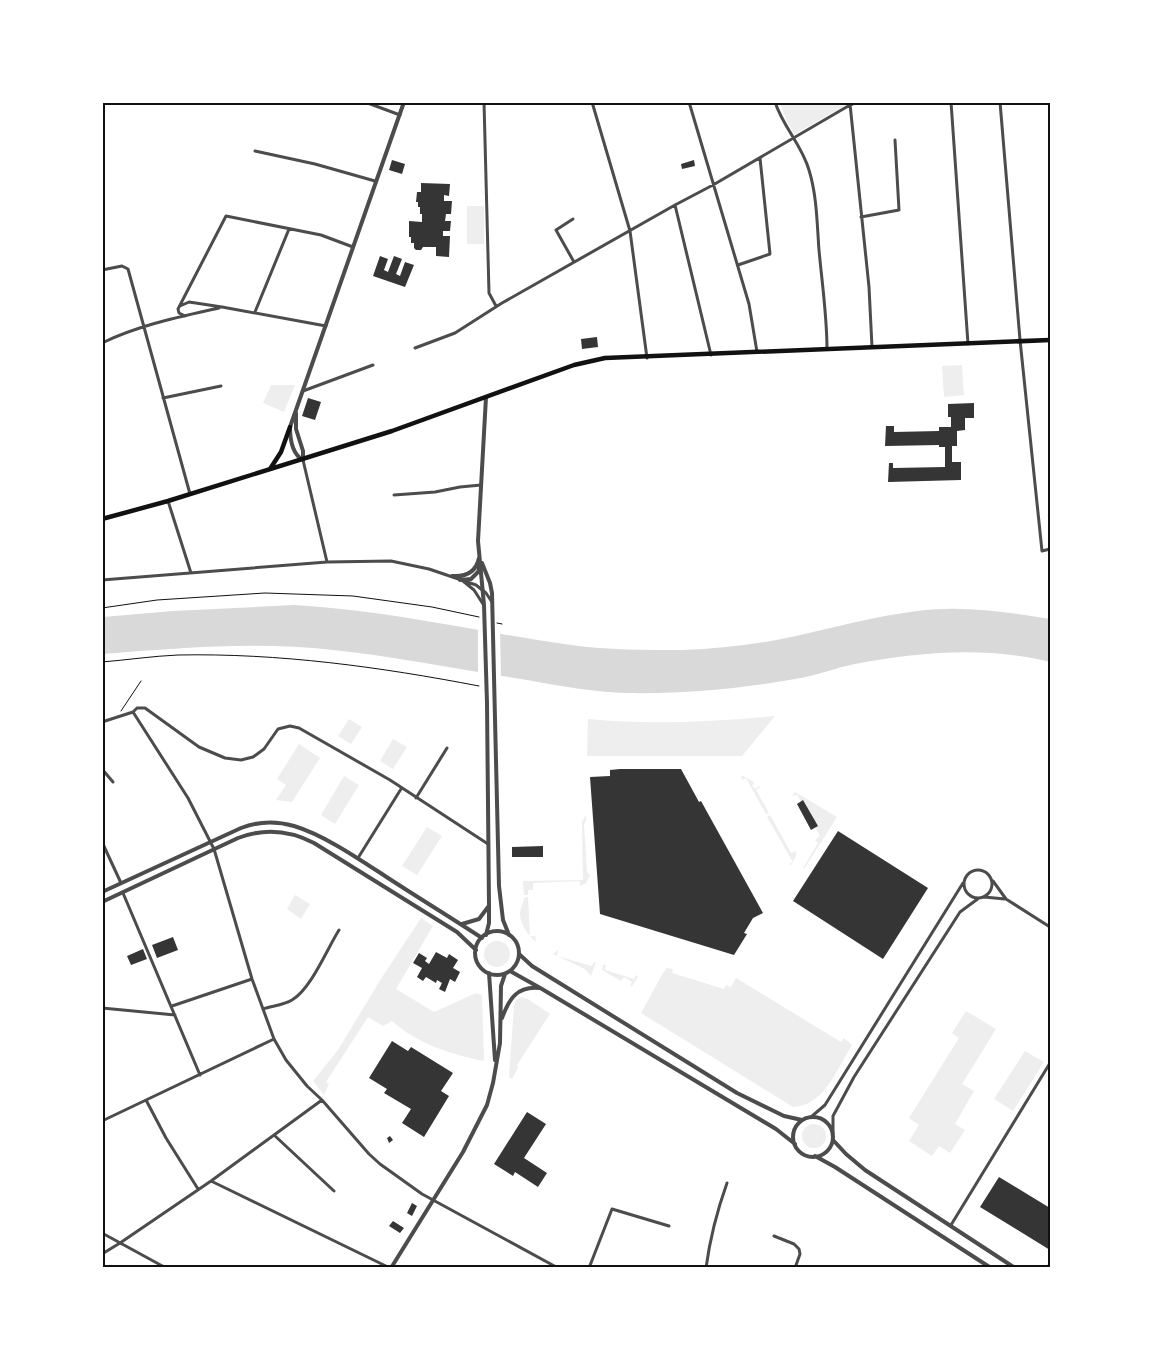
<svg xmlns="http://www.w3.org/2000/svg" width="1153" height="1370" viewBox="0 0 1153 1370" font-family="'Fira Sans Condensed',sans-serif">
  <style>
    .green { fill: #eee }
    .water { fill: #d9d9d9 }
    .pier { fill: #fff }
    .building { fill: #353535 }
    .lines { fill: none; stroke-linecap: round; stroke-linejoin: round }
    .path { stroke: #111; stroke-width: 1 }
    .minor { stroke: #4c4c4c; stroke-width: 3 }
    .tertiary { stroke: #4c4c4c; stroke-width: 4 }
    .secondary { stroke: #111; stroke-width: 4.5 }
    .neatline { fill: none; stroke: #111; stroke-width: 2 }
  </style>
  <rect width="100%" height="100%" fill="#fff"/>
  <path class="green" d="M780,103H850L795,134L787,122Z
    M467,206H484V244H467Z
    M962,365L964,395L944,397L942,366Z
    M271,385H295L284,412L263,403Z
    M775,716L742,756H587L588,719C651,725 712,722 775,716Z
    M349,719L362,727L351,744L338,736Z
    M393,739L407,747L393,769L380,761Z
    M299,744L320,758L292,802L276,800L286,785L277,779Z
    M741,775L754,782L752,786L756,789L759,786L760,788L756,790L769,813L766,814L746,778L742,780Z
    M344,776L359,785L335,824L321,815Z
    M795,792L837,817L804,869L803,868L818,843L815,840L820,836L815,827L817,826L804,801L801,802L797,795L792,796Z
    M586,815V821L584,824L587,872L590,875L586,883L580,886V881L533,883V890H528V895H524L523,881L583,880L582,822Z
    M770,815L791,853L796,851V856L792,864L791,865L789,864L793,862L767,817Z
    M427,827L442,836L417,875L402,866Z
    M295,895L310,904L301,919L287,909Z
    M528,897L530,936H535L536,942C528,935 520,924 520,914C520,908 524,903 524,898Z
    M421,918L433,926L396,989L434,1012L476,993L482,995L484,1061C450,1054 418,1044 392,1021L383,1026L368,1017L326,1082L329,1084L324,1095L313,1081L338,1050L379,982Z
    M484 954a13 13 0 1 1 26 0a13 13 0 1 1-26 0Z
    M558,950L557,956L592,966L594,962H596L591,976L585,969L553,954Z
    M603,965H606L605,970L634,979L636,975L638,977L632,986H630L632,982L624,977L621,981L602,970Z
    M667,968L673,969L672,973L724,989L726,985L731,987L736,978L841,1042L844,1038L852,1045C838,1068 823,1107 793,1107L641,1013L663,973Z
    M521,997L528,999L550,1014L517,1065L518,1068L512,1079L509,1077L514,1006L516,1000Z
    M966,1011L996,1029L962,1084L974,1091L955,1124L965,1130L950,1153L939,1146L932,1156L909,1141L919,1125L909,1118L959,1038L952,1033Z
    M1025,1051L1044,1062L1013,1111L994,1099Z
    M802 1136a12 12 0 1 1 24 0a12 12 0 1 1-24 0Z"/>
  <path class="water" d="M294,605C387,610 478,632 571,645C608,650 645,650 682,650C721,649 759,644 796,636C836,627 876,616 917,611C962,605 1006,612 1050,619V662C987,646 919,652 855,664C835,668 815,676 795,679C739,689 684,694 627,693C594,692 560,686 527,680C463,670 398,657 333,650C257,641 179,648 103,654V617L173,611Z"/>
  <path class="pier" d="M478,627L500,631L501,679L478,675Z"/>
  <path class="building" d="M392,160L405,164L402,174L389,170Z
    M694,160L695,166L682,169L681,164Z
    M421,183L450,184L449,196L444,195V201H452L451,214H446L445,221H451L450,231H443V236H450L449,257L436,256V247H423L421,250H416L414,248V243H411V237H409V221L422,222V214H420V207H418V202H416L417,192H421Z
    M380,256L388,259L384,270L388,272L394,256L402,259L396,274L400,276L405,262L414,265L405,287L373,276Z
    M597,337L598,347L582,349L581,339Z
    M308,398L321,402L315,420L302,416Z
    M974,403V418H965V430L957,431V446H952V462H961V480L888,482L889,463H893V468L945,467V447H939V445L885,446L886,426H894V432L939,431V427H951V417H948V404Z
    M620,769H681L699,802L701,801L763,913L753,918L744,933L747,934L734,955L600,914L590,777L610,776V770Z
    M803,800L818,826L811,830L797,804Z
    M838,831L928,888L883,959L793,901Z
    M543,846V857H512V847Z
    M173,937L178,950L157,958L152,945Z
    M143,949L147,959L131,965L127,956Z
    M436,952L447,958L449,954L458,960L453,968L460,972L455,982L450,979L445,992L439,989L442,983L437,980L436,983L426,977L423,981L417,977L422,968L413,963L419,953L427,958L425,961L429,964Z
    M392,1041L408,1051L411,1047L453,1073L441,1091L449,1096L424,1137L402,1123L411,1109L384,1093L387,1089L369,1078Z
    M527,1112L546,1124L524,1158L547,1173L538,1187L515,1172L513,1176L494,1164Z
    M390,1136L393,1140L389,1143L387,1138Z
    M999,1177L1050,1208V1250L980,1207Z
    M412,1203L417,1206L412,1216L407,1213Z
    M393,1221L404,1228L400,1233L389,1226Z"/>
  <g class="lines">
    <path class="path" d="M102,608L157,600L265,593L353,596L432,607L479,617
      M497,623L502,624
      M102,662C127,660 153,656 178,655C279,653 380,667 479,686
      M121,711L141,681"/>
    <path class="minor" d="M365,102L400,115
      M484,102L489,293L496,306
      M592,102L630,231L647,358
      M689,102L749,304L757,352
      M775,102C783,127 802,145 809,170C817,196 817,224 819,250C822,283 827,316 827,349
      M951,102L968,344
      M1000,102L1020,340L1042,551L1050,549
      M850,104L869,287L872,347
      M255,151L315,164L375,181
      M675,205L711,355
      M861,217L899,210L895,140
      M573,219L556,230L574,262
      M738,265L770,254L760,158
      M102,270L122,266L128,269L190,494
      M180,306L189,302L222,307L326,326
      M255,312L289,229
      M185,316L179,313L178,309L226,216L321,235L353,247
      M102,343C139,325 179,317 219,308
      M415,348L455,333L502,303L675,205L713,185L850,105L857,102
      M303,391L373,365
      M163,398L221,386
      M303,460L327,562
      M394,495L435,492L460,487L481,485
      M168,501L191,573
      M102,580L327,562L391,561L429,569L476,585L486,593L492,602
      M463,581L474,590L483,604
      M133,712L188,798L214,849L252,979L274,1039L286,1060L307,1086L322,1100L369,1154L380,1164L422,1194L558,1268
      M102,722L133,712L137,708H145L199,747L225,758L241,760L253,757L264,749L278,729L290,726L299,728L390,780L488,844
      M102,769L113,782
      M416,798L447,748
      M102,842L121,883
      M358,858L401,789
      M964 884a14 14 0 1 1 28 0a14 14 0 1 1-28 0Z
      M993,881L1006,899L1050,927
      M123,893L200,1075
      M984,897L1005,899
      M172,1006L252,979
      M102,1008L175,1015
      M263,1009C272,1006 284,1005 292,1000C311,989 327,949 339,930
      M146,1100L166,1138L198,1189
      M811,1117L825,1105L963,883
      M102,1121L274,1039
      M833,1133V1116L854,1077L960,912L979,898
      M274,1135L334,1191
      M211,1181L390,1268
      M951,1225L1050,1063
      M102,1233L166,1268
      M774,1236L794,1244L799,1249L800,1254L795,1268
      M102,1254L120,1243L211,1181L322,1100
      M589,1268L612,1209L669,1226
      M706,1268C710,1238 717,1211 727,1183
      M1048,1268L1050,1263"/>
    <path class="tertiary" d="M486,397L478,541L484,605L487,703L489,905V923L486,935
      M296,413V429L303,451V460
      M303,460C292,454 290,438 290,427L404,102
      M482,563L490,583L492,593L499,886L503,920L509,935
      M452,576C466,577 476,572 479,558
      M460,580L471,579L478,572L480,565
      M102,892L241,828C259,821 277,821 294,826C324,835 359,859 385,876C417,897 450,917 482,938
      M102,902L238,838C264,828 289,830 314,843L457,932L476,950
      M462,924L479,919L488,907
      M475 953a22 22 0 1 1 44 0a22 22 0 1 1-44 0Z
      M519,954L532,966L737,1093L784,1116L802,1120
      M510,971L542,989L776,1129L795,1144
      M489,973L495,1060
      M502,1018C509,999 517,986 539,988
      M793 1137a20 20 0 1 1 40 0a20 20 0 1 1-40 0Z
      M833,1140L846,1154L865,1170L1015,1268
      M815,1156L835,1167L991,1268
      M391,1268L463,1152L487,1105L493,1083L500,1043L501,986L505,974"/>
    <path class="secondary" d="M270,469L281,452L290,427
      M102,519L168,501L392,431L574,365L605,358L1050,340"/>
  </g>
  <rect width="1153" height="1370" fill="none" stroke="#ffffff" stroke-width="208"/>
  <rect x="104" y="104" width="945" height="1162" class="neatline"/>
</svg>
